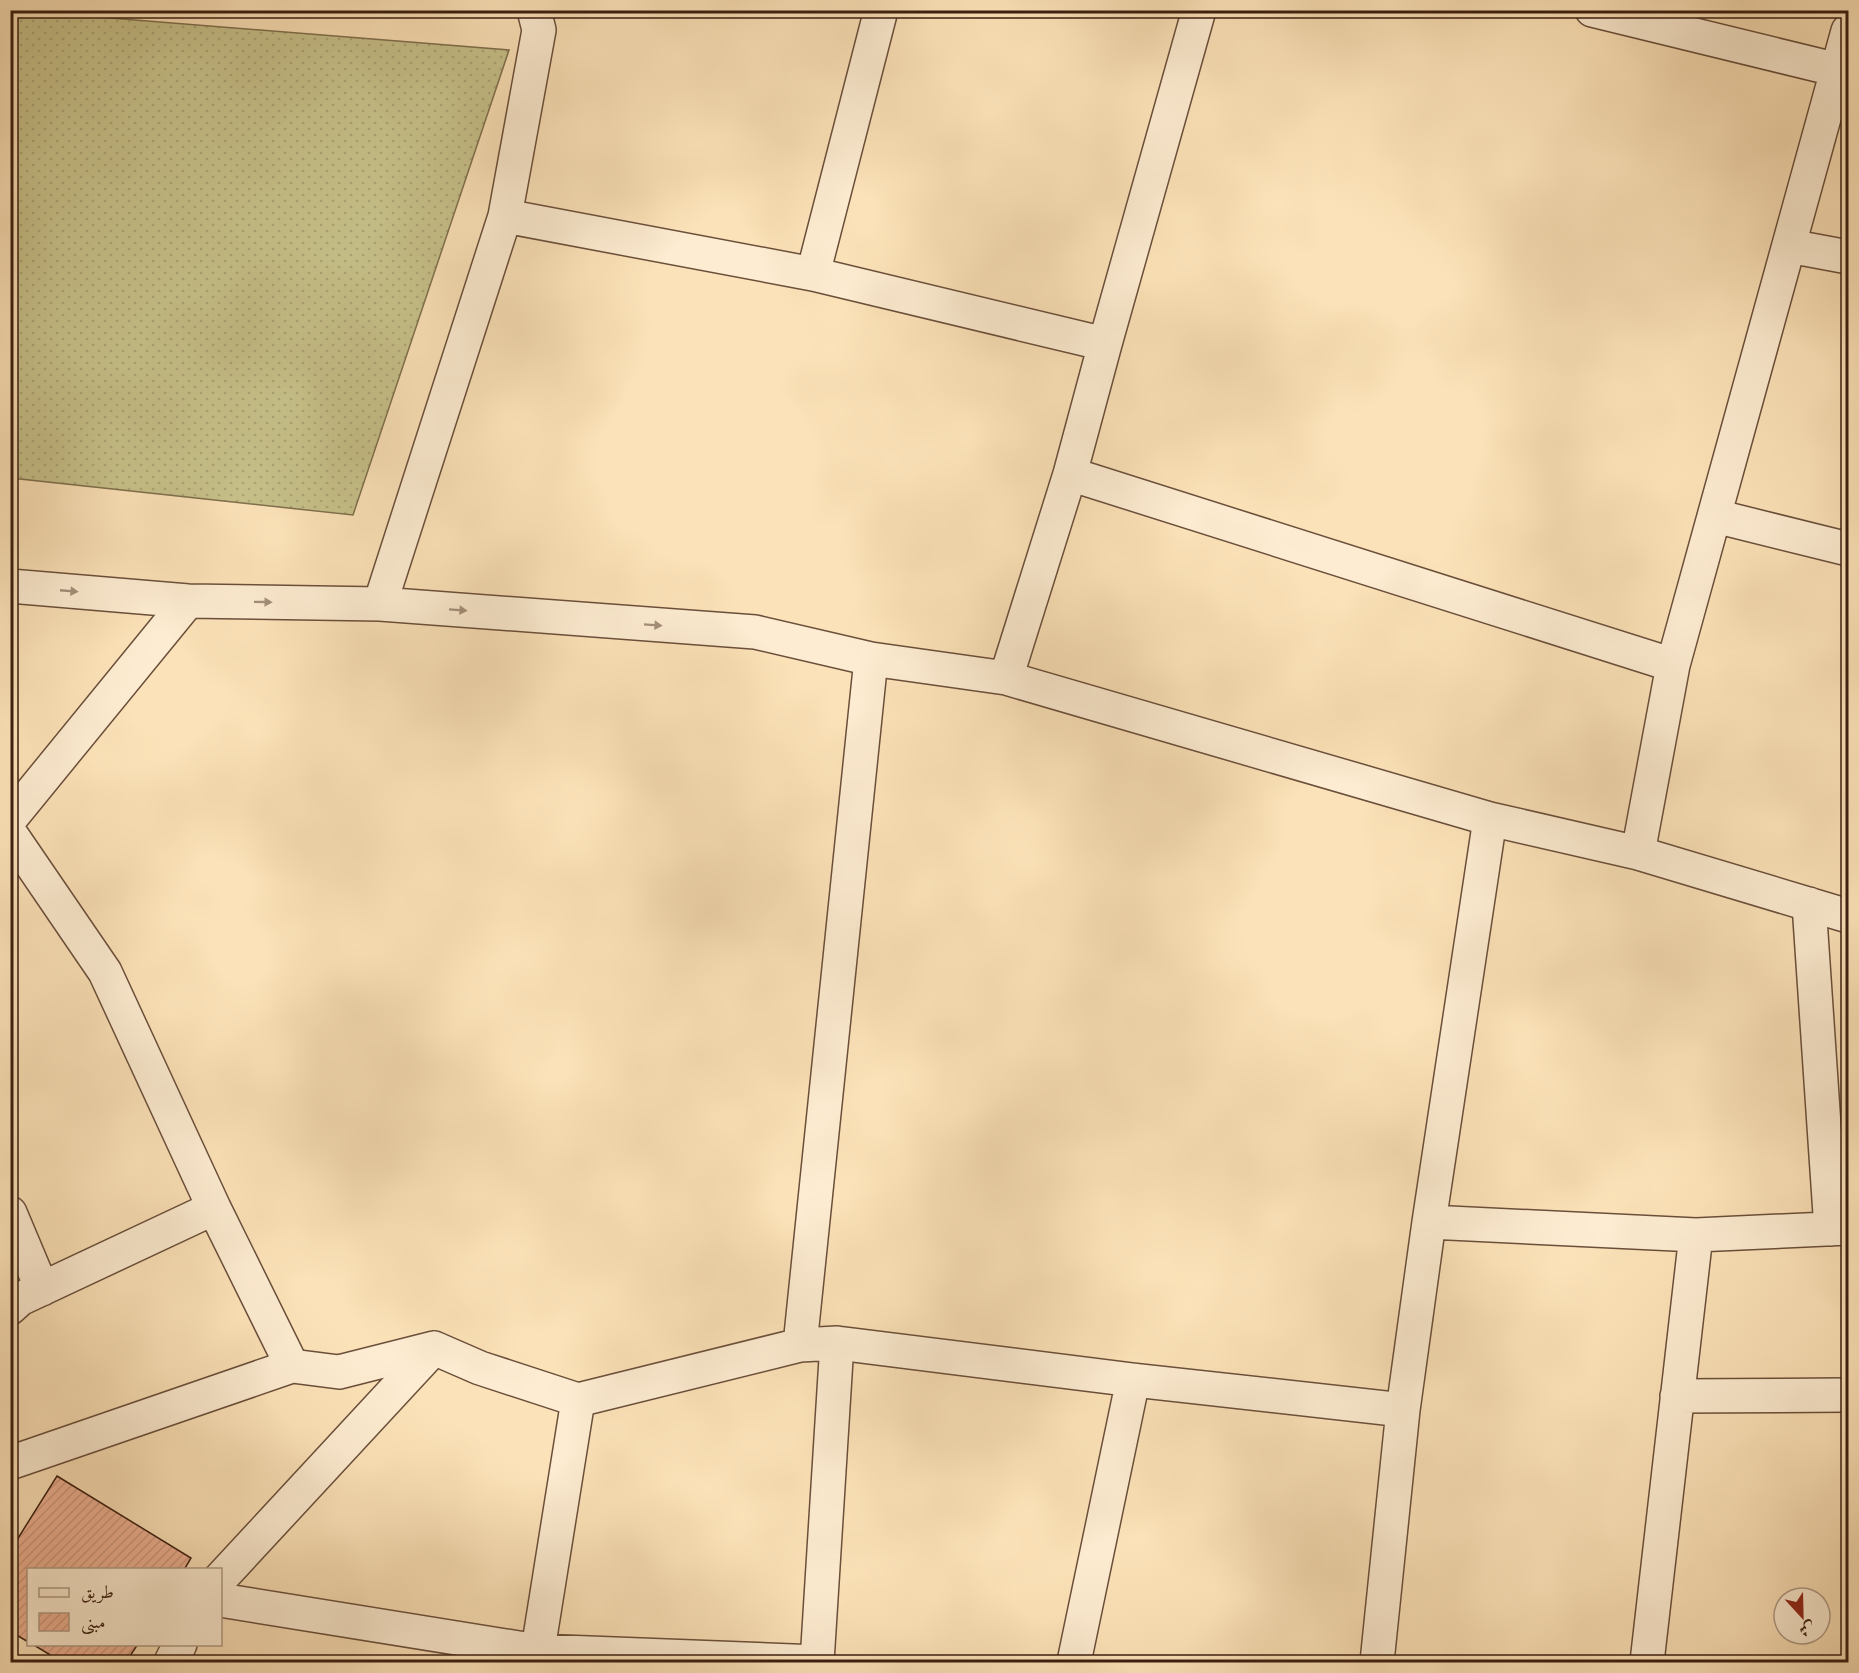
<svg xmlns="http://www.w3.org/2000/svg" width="1859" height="1673" viewBox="0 0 1859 1673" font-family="'Sorts Mill Goudy',Amiri,serif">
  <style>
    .grass { fill: url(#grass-dots); stroke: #80704e; stroke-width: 1.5 }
    .building { fill: url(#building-hatch); stroke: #3a1e11; stroke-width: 1.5 }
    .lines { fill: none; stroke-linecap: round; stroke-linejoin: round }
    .minor-casing { stroke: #6a4f3b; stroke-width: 36 }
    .minor { stroke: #fdecd1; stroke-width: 33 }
    .oneway { fill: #a58f7b }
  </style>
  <defs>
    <pattern id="grass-dots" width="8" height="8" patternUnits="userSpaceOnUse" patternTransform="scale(1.5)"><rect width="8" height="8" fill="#c7c18a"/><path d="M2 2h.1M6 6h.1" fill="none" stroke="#aca576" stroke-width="1.8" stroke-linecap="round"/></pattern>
    <pattern id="building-hatch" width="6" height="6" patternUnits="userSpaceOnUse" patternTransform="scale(1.5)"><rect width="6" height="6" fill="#efb193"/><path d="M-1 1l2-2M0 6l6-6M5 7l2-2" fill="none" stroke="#ce987e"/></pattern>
  </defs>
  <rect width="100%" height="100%" fill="#fce2b8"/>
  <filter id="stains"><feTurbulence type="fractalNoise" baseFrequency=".00333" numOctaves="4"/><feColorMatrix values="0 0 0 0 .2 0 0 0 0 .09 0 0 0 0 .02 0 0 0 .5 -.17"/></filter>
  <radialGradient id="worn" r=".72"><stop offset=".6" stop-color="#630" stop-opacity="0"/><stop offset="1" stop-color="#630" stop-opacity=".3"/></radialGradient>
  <path class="grass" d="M11,10L509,50L353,515L11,478Z"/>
  <path class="building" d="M57,1476L191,1558L184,1570H28V1642L10,1631V1551Z
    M32,1644H138L126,1662H62Z"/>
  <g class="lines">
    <g class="minor-casing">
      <path id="minor" d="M1592,10L1838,70
        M505,216L813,274L1105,344
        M1789,246L1848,257
        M813,274L881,10
        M1070,474L1673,665
        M1715,516L1848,549
        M10,586L188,601L380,604L755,632L871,659L1006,678L1490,819L1638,853L1848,916
        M380,604L505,216L539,30L534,10
        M1006,678L1070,474L1105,344L1199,10
        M10,819L188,601
        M10,833L105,972L214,1208L292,1366
        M1638,853L1673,665L1848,31
        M1809,904L1831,1229
        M10,1213L42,1289
        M1429,1222L1696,1235L1848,1228
        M10,1308L20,1299L214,1208
        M800,1345L871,659
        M1677,1396L1848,1395
        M10,1463L292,1366L339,1372L434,1348L480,1368L578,1400L800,1345L837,1343L1133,1380L1403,1410
        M220,1579L434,1348
        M220,1600L537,1651L818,1662
        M171,1662L180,1644
        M536,1662L578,1400
        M817,1662L837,1343
        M1074,1662L1133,1380
        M1377,1662L1403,1410L1429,1222L1490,819
        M1647,1662L1696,1235"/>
    </g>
    <use href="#minor" class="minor"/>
  </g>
  <defs><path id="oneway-solid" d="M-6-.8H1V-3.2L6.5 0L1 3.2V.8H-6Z" transform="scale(1.5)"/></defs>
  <g class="oneway">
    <use href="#oneway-solid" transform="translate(69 591) rotate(5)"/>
    <use href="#oneway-solid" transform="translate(263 602) rotate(1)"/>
    <use href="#oneway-solid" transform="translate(458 610) rotate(4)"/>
    <use href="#oneway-solid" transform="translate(653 625) rotate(4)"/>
  </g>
  <rect width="1859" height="1673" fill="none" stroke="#fce2b8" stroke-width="36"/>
  <rect x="12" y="12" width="1835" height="1649" fill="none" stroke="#3a1e11" stroke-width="3"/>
  <rect x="18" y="18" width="1823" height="1637" fill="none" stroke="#3a1e11" stroke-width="1.5"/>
  <rect x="27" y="1568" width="195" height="78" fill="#fdecd1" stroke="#af9a84" stroke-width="1.5"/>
  <rect x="39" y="1588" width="30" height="9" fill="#fdecd1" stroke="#af9a84" stroke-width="1.5"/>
  <text x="81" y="1598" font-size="18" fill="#3a1e11">طريق</text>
  <rect x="39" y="1613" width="30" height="18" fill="url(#building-hatch)" stroke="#af9a84" stroke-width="1.5"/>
  <text x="81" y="1628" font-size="18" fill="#3a1e11">مبنى</text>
  <g transform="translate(1802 1616) rotate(158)"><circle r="28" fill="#fdecd1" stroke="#af9a84" stroke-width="1.5"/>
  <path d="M0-4.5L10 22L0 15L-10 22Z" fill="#8f2418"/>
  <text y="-9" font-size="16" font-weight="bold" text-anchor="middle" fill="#3a1e11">ش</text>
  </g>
  <rect width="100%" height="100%" filter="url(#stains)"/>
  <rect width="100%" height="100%" fill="url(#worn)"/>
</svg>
